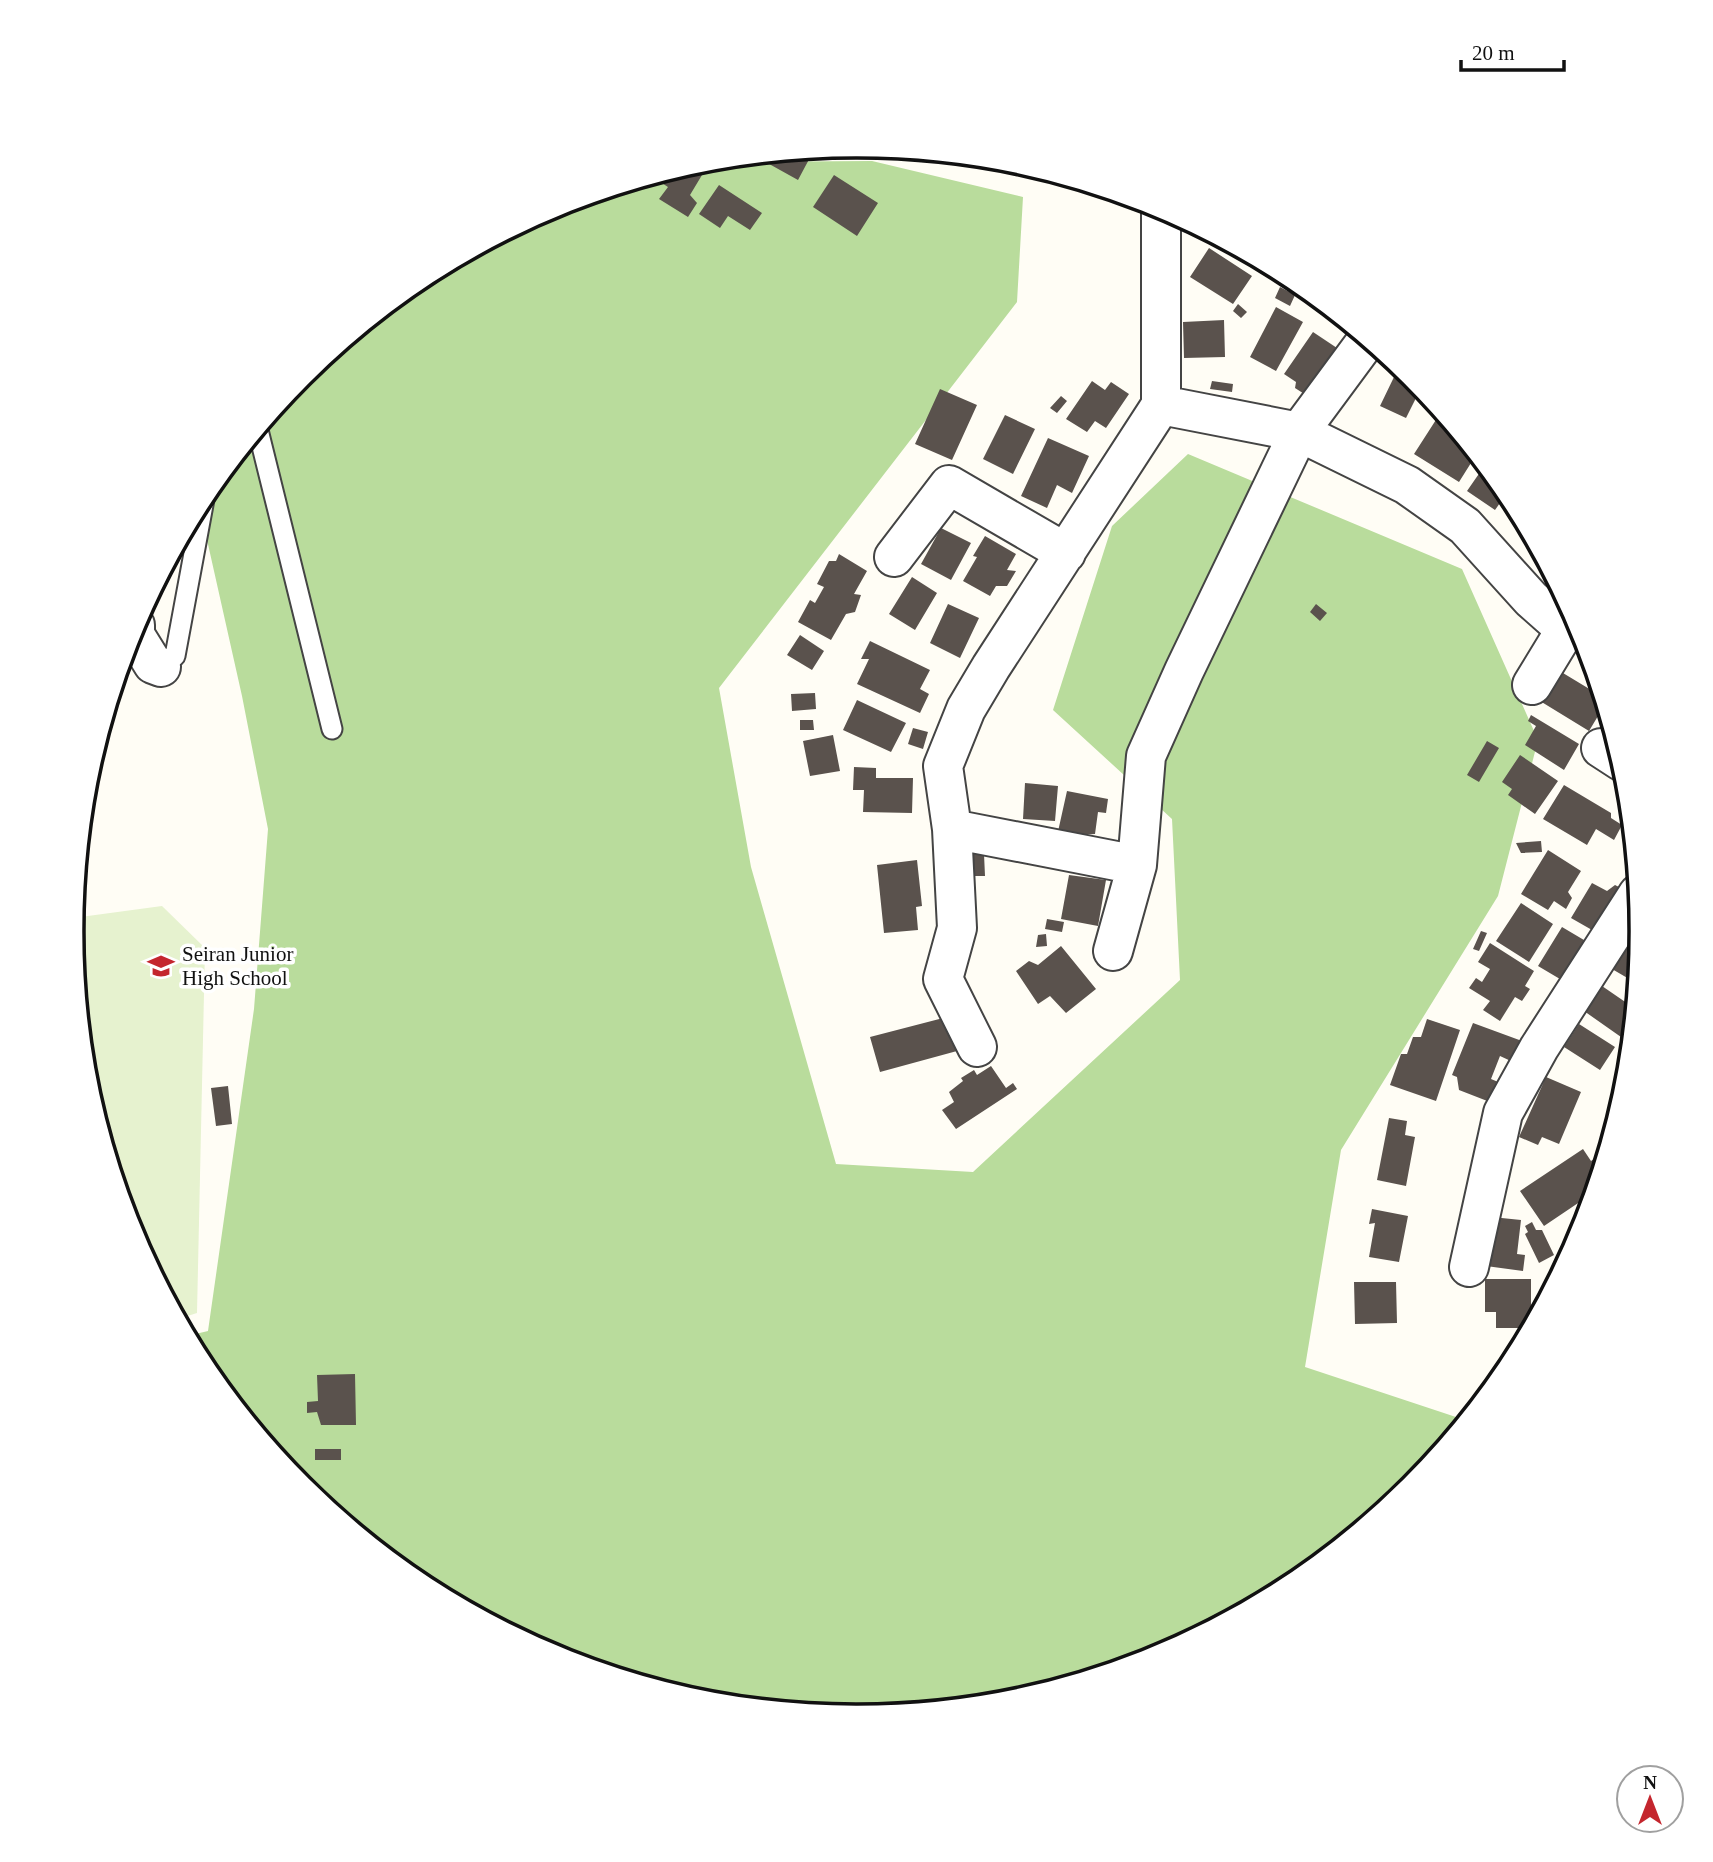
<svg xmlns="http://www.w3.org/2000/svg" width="1713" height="1862" viewBox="0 0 1713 1862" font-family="Georgia,serif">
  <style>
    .forest { fill: #b9dc9c }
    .pitch { fill: #e6f2cf }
    .building { fill: #5a524d }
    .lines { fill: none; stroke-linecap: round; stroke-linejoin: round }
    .lane-casing { stroke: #444; stroke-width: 23 }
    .street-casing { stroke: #444; stroke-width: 42 }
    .lane { stroke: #fff; stroke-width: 19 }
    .street { stroke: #fff; stroke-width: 38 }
    .labels { text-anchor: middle; stroke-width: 7; stroke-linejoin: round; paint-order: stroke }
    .poi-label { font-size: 21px; fill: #111; stroke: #fff; text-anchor: start }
    .rim { fill: none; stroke: #111; stroke-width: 3.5 }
  </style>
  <rect width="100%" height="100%" fill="#fffdf5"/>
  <path class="forest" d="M872,161L1023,197L1017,302L719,688L751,867L836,1164L973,1172L1180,980L1172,819L1053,710L1112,526L1188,454L1462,569L1538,740L1498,896L1341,1150L1305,1367L1465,1420L1411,1486L1292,1584L1156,1656L1009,1701L856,1716L703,1701L556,1656L420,1583L301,1486L204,1367L187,1336L208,1331L254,1009L268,829L242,696L199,504L204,495L302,376L421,278L557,206L700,162Z"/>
  <path class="pitch" d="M162,906L205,948L197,1313L178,1319L131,1231L87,1084L72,931L73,918Z"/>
  <path class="building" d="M814,150L798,180L755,156Z
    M689,166L702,175L690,195L697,203L688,217L659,199L668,187L654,178Z
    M834,175L878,203L857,236L813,207Z
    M719,185L762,213L750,230L728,216L720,228L699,214Z
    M1209,248L1252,276L1233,304L1190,277Z
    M1280,287L1295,295L1290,306L1275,298Z
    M1238,304L1247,312L1241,318L1233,311Z
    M1276,307L1303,322L1276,371L1250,357Z
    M1224,320L1225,357L1184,358L1183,322Z
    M1313,332L1340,350L1309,397L1295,388L1296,382L1284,374Z
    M1394,377L1420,390L1406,418L1380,406Z
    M1092,381L1105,390L1111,382L1129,394L1106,428L1095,421L1087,432L1066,419Z
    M1212,381L1233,384L1232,392L1210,389Z
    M940,389L977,405L952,460L915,444Z
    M1061,396L1067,401L1057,413L1050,408Z
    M1441,412L1476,455L1459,482L1414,454Z
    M1005,415L1035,429L1013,474L983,459Z
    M1048,438L1089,456L1072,493L1057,485L1047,508L1021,496Z
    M1485,465L1507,493L1495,510L1467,491Z
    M941,528L971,543L951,580L921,564Z
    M985,536L1016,554L1007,570L1016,571L1007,586H996L990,596L963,581L977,557L973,556Z
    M839,554L867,571L854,594L861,595L855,612L846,614L831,640L798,622L810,600L815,603L824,587L817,584L829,561H836Z
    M912,577L937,593L915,630L889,614Z
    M948,604L979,618L960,658L930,643Z
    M1316,604L1327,613L1320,621L1310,612Z
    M800,635L824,651L812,670L787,655Z
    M870,641L930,670L920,689L929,694L920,713L857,684L869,659H861Z
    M1589,657L1596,678L1582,670Z
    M1558,670L1601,696L1604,706L1589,731L1540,701Z
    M815,693L816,709L792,711L791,694Z
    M857,700L906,723L891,752L843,730Z
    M1531,715L1579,744L1564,770L1525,745L1536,726L1528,721Z
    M800,720H813L814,730H800Z
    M913,728L928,732L923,749L908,744Z
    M833,735L840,771L810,776L803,741Z
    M1487,741L1499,748L1479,782L1467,775Z
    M1520,755L1558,781L1535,814L1508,795L1512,789L1502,782Z
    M854,767L876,768V778H913L912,813L863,812L864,790H853Z
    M1025,783L1058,786L1055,821L1023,819Z
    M1564,785L1611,813V818L1622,825L1614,840L1596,829L1587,845L1543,819Z
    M1067,791L1108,799L1106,813L1098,812L1095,834L1057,836Z
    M1541,841L1542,852L1521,853L1516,843Z
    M1548,850L1581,871L1568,892L1572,898L1566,909L1554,901L1548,910L1521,894Z
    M972,854H984L985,876H973Z
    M917,860L922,906L916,907L918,930L884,933L877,865Z
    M1069,875L1106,880L1098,926L1061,919Z
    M1592,883L1607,891L1615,885L1625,890L1599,934L1571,918Z
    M1521,903L1553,924L1529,962L1496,941Z
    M1047,919L1064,922L1062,932L1045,929Z
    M1562,927L1589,943L1565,982L1538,966Z
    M1481,931L1487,933L1479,951L1473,949Z
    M1046,934L1047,946L1036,947L1038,935Z
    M1490,943L1534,971L1525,986L1530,989L1522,1001L1515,997L1500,1021L1483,1010L1490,1001L1469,988L1476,978L1482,982L1490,969L1478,962Z
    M1628,943L1639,950L1636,983L1612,969Z
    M1061,946L1096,989L1066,1013L1050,996L1038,1004L1016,971L1029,961L1038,965Z
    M1602,986L1634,1008L1632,1021L1621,1037L1584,1011Z
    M947,1017L957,1051L880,1072L870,1037Z
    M1427,1019L1460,1030L1436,1101L1390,1085L1401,1054H1407L1413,1037H1421Z
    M1473,1023L1522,1041L1513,1062L1500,1056L1491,1079L1503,1084L1495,1104L1459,1090L1457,1077L1452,1075Z
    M1579,1024L1615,1047L1600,1070L1564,1047Z
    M991,1066L1006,1088L1013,1083L1017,1089L956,1129L942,1110L954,1102L949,1092L963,1081L961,1078L974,1070L977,1075Z
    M1546,1077L1581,1092L1559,1144L1542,1137L1538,1145L1519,1137Z
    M228,1086L232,1124L216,1126L211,1088Z
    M1389,1118L1407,1121L1405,1135L1415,1137L1406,1186L1377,1180Z
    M1583,1149L1591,1161L1598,1156L1602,1163L1593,1193L1544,1226L1520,1191Z
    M1372,1209L1408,1216L1399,1262L1369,1257L1375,1223L1369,1224Z
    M1492,1217L1521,1220L1517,1254L1525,1255L1523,1271L1486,1266Z
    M1582,1218L1585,1219L1581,1232L1569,1254L1567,1253Z
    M1532,1222L1536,1230H1542L1554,1255L1539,1263L1525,1234L1528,1232L1525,1226Z
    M1485,1279H1531V1305H1538V1313L1530,1328H1496V1312H1485Z
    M1354,1282H1396L1397,1323L1355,1324Z
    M355,1374L356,1425H321L317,1412L307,1413V1402L318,1401L317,1375Z
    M315,1449H341V1460H315Z"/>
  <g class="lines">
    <g class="lane-casing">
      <path id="lane" d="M258,430L332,729
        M161,667L175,656L205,494"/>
    </g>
    <g class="street-casing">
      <path id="street" d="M1161,405V208
        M894,557L949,485L1066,553
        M135,625V635L153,664L161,667
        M1532,685L1574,616
        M1601,748L1621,761
        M952,829L1137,865
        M1113,951L1137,865L1146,756L1184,671L1299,432L1407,485L1465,526L1531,599L1566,630
        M977,1047L943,979L957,928L952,829L943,766L966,709L991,667L1161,405L1299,432L1367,340
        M1469,1267L1503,1113L1539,1048L1638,894"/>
    </g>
    <use href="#lane" class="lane"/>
    <use href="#street" class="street"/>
  </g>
  <defs>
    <g id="school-bare" transform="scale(2.1)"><path d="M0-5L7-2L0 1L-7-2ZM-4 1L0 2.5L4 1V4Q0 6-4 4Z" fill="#c4262e" stroke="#fff" stroke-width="2.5" paint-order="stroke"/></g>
  </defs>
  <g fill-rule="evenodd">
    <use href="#school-bare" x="161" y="966"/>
  </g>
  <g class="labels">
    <g class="poi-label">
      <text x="182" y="961">Seiran Junior<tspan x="182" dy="24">High School</tspan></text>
    </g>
  </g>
  <path d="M0 0H1713V1862H0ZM856 158H857A772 772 0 0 1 1629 930V932A772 772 0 0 1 857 1704H856A772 772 0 0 1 84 932V930A772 772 0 0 1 856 158Z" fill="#fff" fill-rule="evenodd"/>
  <path class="rim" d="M856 158H857A772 772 0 0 1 1629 930V932A772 772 0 0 1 857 1704H856A772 772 0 0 1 84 932V930A772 772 0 0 1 856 158Z"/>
  <g transform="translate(1650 1799)"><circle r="33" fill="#ffffff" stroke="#a0a0a0" stroke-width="2"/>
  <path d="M0-5L12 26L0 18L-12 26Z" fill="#c4262e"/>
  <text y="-10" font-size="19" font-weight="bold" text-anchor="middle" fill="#111111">N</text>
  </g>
  <path d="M1461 60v10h103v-10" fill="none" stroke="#111111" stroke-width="3.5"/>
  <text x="1472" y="60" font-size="21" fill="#111111" stroke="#ffffff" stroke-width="5" paint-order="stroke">20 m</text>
</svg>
